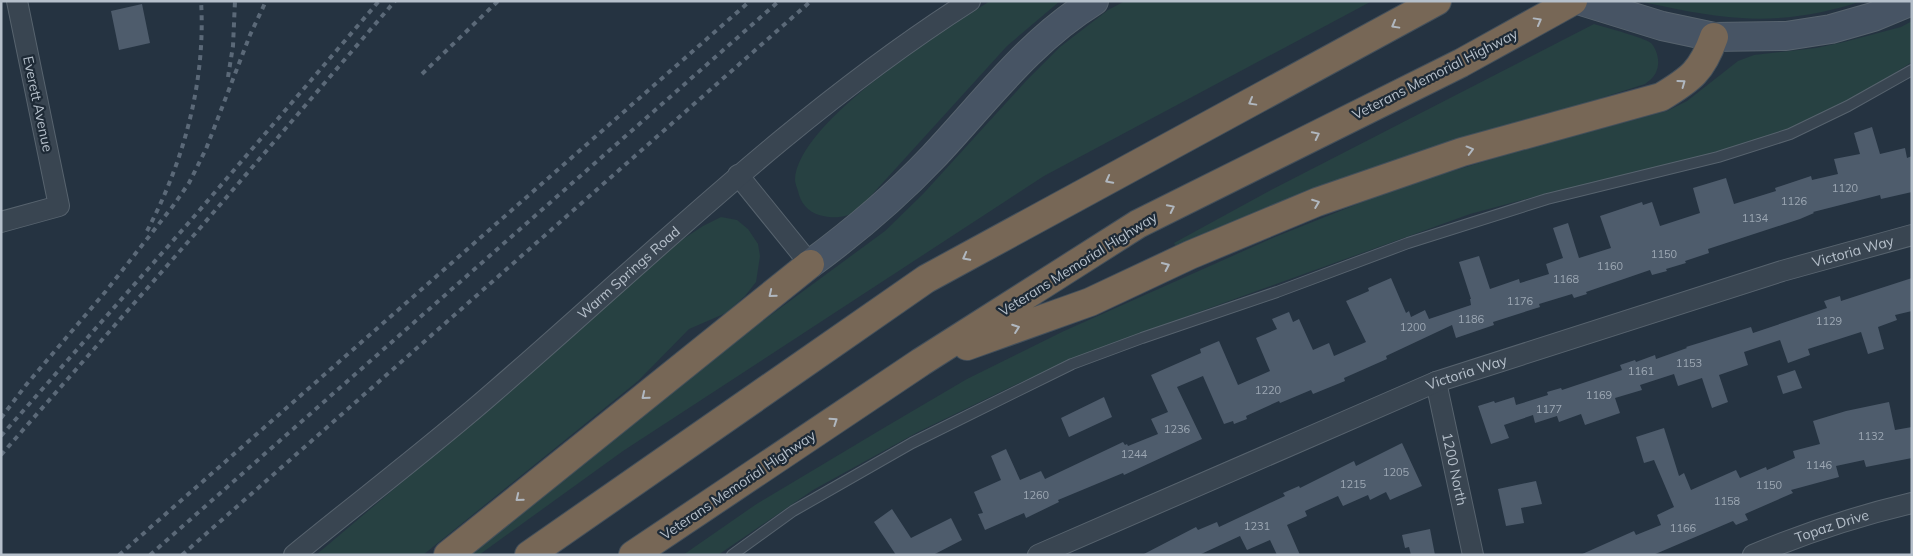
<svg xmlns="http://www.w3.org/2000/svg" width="1913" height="556" viewBox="0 0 1913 556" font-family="Mulish,sans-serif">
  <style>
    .green { fill: #274142 }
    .building { fill: #4e5c6c }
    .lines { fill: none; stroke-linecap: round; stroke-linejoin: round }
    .lane-casing { stroke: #57636e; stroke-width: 12 }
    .street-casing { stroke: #57636e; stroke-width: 22 }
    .secondary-casing { stroke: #57636e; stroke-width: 30 }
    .highway-casing { stroke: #44505b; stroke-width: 30 }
    .lane { stroke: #394551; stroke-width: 10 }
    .street { stroke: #394551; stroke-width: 20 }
    .secondary { stroke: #475464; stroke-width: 28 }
    .highway { stroke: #776756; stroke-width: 28 }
    .rail { stroke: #5b6978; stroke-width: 4; stroke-dasharray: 5 5; stroke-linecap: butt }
    .oneway { stroke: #b0b7bf }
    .labels { text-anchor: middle; stroke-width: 4.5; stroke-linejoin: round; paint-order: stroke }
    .number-label { font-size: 11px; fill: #9ca7b3 }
    .street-label { font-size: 14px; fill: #b6c0cb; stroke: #1e2a36 }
  </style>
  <rect width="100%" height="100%" fill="#253341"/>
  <path class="green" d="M990,1H1060L1007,46L858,210C846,218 834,219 819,215C808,212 800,202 798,191C797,188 795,183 795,180C797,122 943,31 990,1Z
    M1125,1H1372L1044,176L623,451L479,555H459L670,389L885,231L923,194L1026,81L1060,47L1108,10Z
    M1638,1H1862C1824,14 1780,21 1741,18C1706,16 1672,8 1638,1Z
    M1912,21V62L1857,97L1792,130L1732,150L1657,170L1548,193L1470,214L1113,343L1017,384L918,432L813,490L718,555H683L755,505L882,429L967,379L1064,331L1275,237L1400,187L1522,150L1667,111L1687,101L1738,61L1754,55L1816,48L1844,42L1901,27Z
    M1594,24C1604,27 1645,38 1651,43C1656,48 1659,58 1658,65C1657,74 1652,79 1645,84L1467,141L1179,252L1174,243L1271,190Z
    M721,217L737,220L748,229L758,244L760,256L756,282L745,296L726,313L689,329L638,381L423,555H316L512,389L677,243L703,226Z"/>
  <path class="building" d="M142,4L150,43L119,50L111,11Z
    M1872,127L1880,154L1905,148L1907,158L1912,156V192L1881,199L1880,195L1813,212L1814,213L1800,219L1708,249L1709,253L1685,261L1686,263L1666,269L1667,271L1652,275L1650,270L1586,292L1587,294L1574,298L1572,294L1539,304L1540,307L1493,322L1494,325L1456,338L1452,325L1386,356L1387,359L1344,378L1345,381L1313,394L1311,390L1280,403L1279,401L1246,416L1247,419L1234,424L1233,421L1224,424L1203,376L1177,387L1202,439L1124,475L1123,473L1058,500L1059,502L1026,518L1024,513L985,530L978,514L983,513L974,492L1001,480L991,456L1006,449L1020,480L1041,471L1045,479L1123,442L1125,445L1127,444L1128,446L1158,434L1151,419L1168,412L1151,375L1201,353L1200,349L1219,341L1238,385L1270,371L1256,338L1277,329L1272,319L1289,312L1293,322L1299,319L1313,350L1329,343L1334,356L1366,342L1346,301L1369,291L1368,288L1391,278L1406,313L1409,311L1411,317L1425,310L1429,319L1471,305L1470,299H1471L1459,262L1479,256L1490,289L1519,279L1520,283L1549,274L1546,264L1563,258L1553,228L1568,223L1579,258L1611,248L1600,216L1642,202L1643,205L1652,202L1660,226L1700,213L1693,188L1726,178L1734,204L1776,191L1775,188L1811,176L1812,180L1838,174L1834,159L1860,154L1854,133Z
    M1912,278V311L1895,315L1897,320L1878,327L1884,349L1868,354L1861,332L1808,349L1810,355L1788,363L1780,340L1744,352L1748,365L1719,375L1728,402L1712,408L1702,378L1678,386L1674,374L1640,385L1642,390L1615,398L1620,413L1585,425L1581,414L1559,422L1557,416L1535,423L1533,415L1504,425L1509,438L1491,444L1478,406L1494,401L1495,403L1514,397L1516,405L1548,395L1547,392L1561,388L1562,390L1622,370L1620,365L1635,360L1636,362L1655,355L1656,359L1687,348L1686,347L1751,327L1753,333L1827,308L1824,301L1840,296L1841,301Z
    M1795,370L1802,388L1783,394L1777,376Z
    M1104,397L1112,417L1069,437L1061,418Z
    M1889,402L1895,430L1912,427V458L1866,467L1864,460L1836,466L1839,477L1791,490L1793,493L1745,514L1748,520L1736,525L1733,521L1653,555H1580L1634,531L1636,535L1661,525L1657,515L1674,507L1654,460L1644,463L1636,437L1664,428L1679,476L1684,473L1691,490L1736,470L1740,478L1766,467L1767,470L1795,458L1793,451L1820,444L1813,421L1846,411Z
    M1402,443L1422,486L1390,500L1386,492L1370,500L1368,495L1343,506L1338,496L1305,511L1307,516L1287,525L1300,555H1277L1270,540L1247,550L1240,536L1199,555H1142L1196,527L1198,530L1217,522L1219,527L1285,496L1283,493L1299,486L1300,488L1354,461L1356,466Z
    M1536,481L1542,504L1521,508L1524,523L1506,526L1498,489Z
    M892,509L911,538L951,518L962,540L933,555H896L874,522Z
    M1430,529L1435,555H1411L1409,547L1405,548L1402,535Z"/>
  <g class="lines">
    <g class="lane-casing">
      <path id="lane" d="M732,555L793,511L912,443L1072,364L1142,338L1277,292L1408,243L1547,199L1718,157L1790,134L1848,106L1912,70"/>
    </g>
    <g class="street-casing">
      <g id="street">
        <path d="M738,175L810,264"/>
        <path d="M1,222L59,206L17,1"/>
        <path id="s1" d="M1436,382L1473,555"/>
        <path id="s2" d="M294,555C361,500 430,448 495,391C650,257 796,112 970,1"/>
        <path id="s3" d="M1038,555L1436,382L1782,271L1912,235"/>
        <path id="s4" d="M1753,555C1805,533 1857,516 1912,503"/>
      </g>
    </g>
    <g class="secondary-casing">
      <path id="secondary" d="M1581,1L1662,26L1714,37L1786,36L1831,29L1873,17L1912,1
        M810,264C855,231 895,197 933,157C985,102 1029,41 1094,1"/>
    </g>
    <g class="highway-casing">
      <path id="highway" d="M967,346L1090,302L1190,255L1317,202L1462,152L1661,97C1691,79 1702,71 1714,37
        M448,555L810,264
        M529,555L926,279L1437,1
        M633,555L921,362L1138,224L1461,63L1573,1"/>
    </g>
    <use href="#lane" class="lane"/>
    <use href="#street" class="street"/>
    <use href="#secondary" class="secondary"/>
    <use href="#highway" class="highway"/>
    <path class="rail" d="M422,74L498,1
      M228,77L233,46L235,1
      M147,231C184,161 206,81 201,1
      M1,418L26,385L106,291L173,206L189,183L206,149L250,35L266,1
      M1,436L192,219L379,1
      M1,455L201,227L395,1
      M119,555L750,1
      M150,555L779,1
      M182,555L811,1"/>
  </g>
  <defs><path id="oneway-chevron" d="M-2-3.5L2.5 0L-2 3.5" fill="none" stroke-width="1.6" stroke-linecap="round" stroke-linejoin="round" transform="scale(1.25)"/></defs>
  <g class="oneway">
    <use href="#oneway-chevron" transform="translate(1538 21) rotate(-29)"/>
    <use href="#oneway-chevron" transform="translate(1395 25) rotate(151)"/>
    <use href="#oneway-chevron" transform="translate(1682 83) rotate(-36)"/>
    <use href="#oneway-chevron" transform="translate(1252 102) rotate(151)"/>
    <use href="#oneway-chevron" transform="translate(1316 135) rotate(-26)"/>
    <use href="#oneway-chevron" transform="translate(1470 150) rotate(-15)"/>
    <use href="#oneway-chevron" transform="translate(1109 180) rotate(152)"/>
    <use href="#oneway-chevron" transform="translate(1316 203) rotate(-21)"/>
    <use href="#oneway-chevron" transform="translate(1171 208) rotate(-26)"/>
    <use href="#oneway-chevron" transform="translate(966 257) rotate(152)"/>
    <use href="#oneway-chevron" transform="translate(1166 266) rotate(-25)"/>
    <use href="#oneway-chevron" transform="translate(772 294) rotate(141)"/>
    <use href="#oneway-chevron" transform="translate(1016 328) rotate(-20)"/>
    <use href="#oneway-chevron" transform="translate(645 396) rotate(141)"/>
    <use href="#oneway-chevron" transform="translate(834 421) rotate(-34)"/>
    <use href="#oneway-chevron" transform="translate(519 498) rotate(141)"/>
  </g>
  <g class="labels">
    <g class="number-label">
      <text x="1845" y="192">1120</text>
      <text x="1794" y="205">1126</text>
      <text x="1755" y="222">1134</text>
      <text x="1664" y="258">1150</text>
      <text x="1610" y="270">1160</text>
      <text x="1566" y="283">1168</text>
      <text x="1520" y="305">1176</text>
      <text x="1471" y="323">1186</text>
      <text x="1829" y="325">1129</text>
      <text x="1413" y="331">1200</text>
      <text x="1689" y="367">1153</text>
      <text x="1641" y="375">1161</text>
      <text x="1268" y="394">1220</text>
      <text x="1599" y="399">1169</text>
      <text x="1549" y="413">1177</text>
      <text x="1177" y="433">1236</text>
      <text x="1871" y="440">1132</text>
      <text x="1134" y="458">1244</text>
      <text x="1819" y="469">1146</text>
      <text x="1396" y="476">1205</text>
      <text x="1353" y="488">1215</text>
      <text x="1769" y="489">1150</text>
      <text x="1036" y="499">1260</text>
      <text x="1727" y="505">1158</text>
      <text x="1257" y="530">1231</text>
      <text x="1683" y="532">1166</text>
    </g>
    <g class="street-label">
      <text transform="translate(1435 74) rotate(-27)" y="5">Veterans Memorial Highway</text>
      <text transform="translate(38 104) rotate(78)" y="5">Everett Avenue</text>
      <text dy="5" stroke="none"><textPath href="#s3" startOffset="871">Victoria Way</textPath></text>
      <text transform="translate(1078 264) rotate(-32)" y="5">Veterans Memorial Highway</text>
      <text dy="5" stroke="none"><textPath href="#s2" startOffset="438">Warm Springs Road</textPath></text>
      <text dy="5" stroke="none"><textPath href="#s3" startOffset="466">Victoria Way</textPath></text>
      <text dy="5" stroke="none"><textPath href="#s1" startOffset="89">1200 North</textPath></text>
      <text transform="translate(738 485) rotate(-34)" y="5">Veterans Memorial Highway</text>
      <text dy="5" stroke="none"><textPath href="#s4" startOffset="84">Topaz Drive</textPath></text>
    </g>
  </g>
  <rect width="1913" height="556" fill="none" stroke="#b6c0cb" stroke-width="5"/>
</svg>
